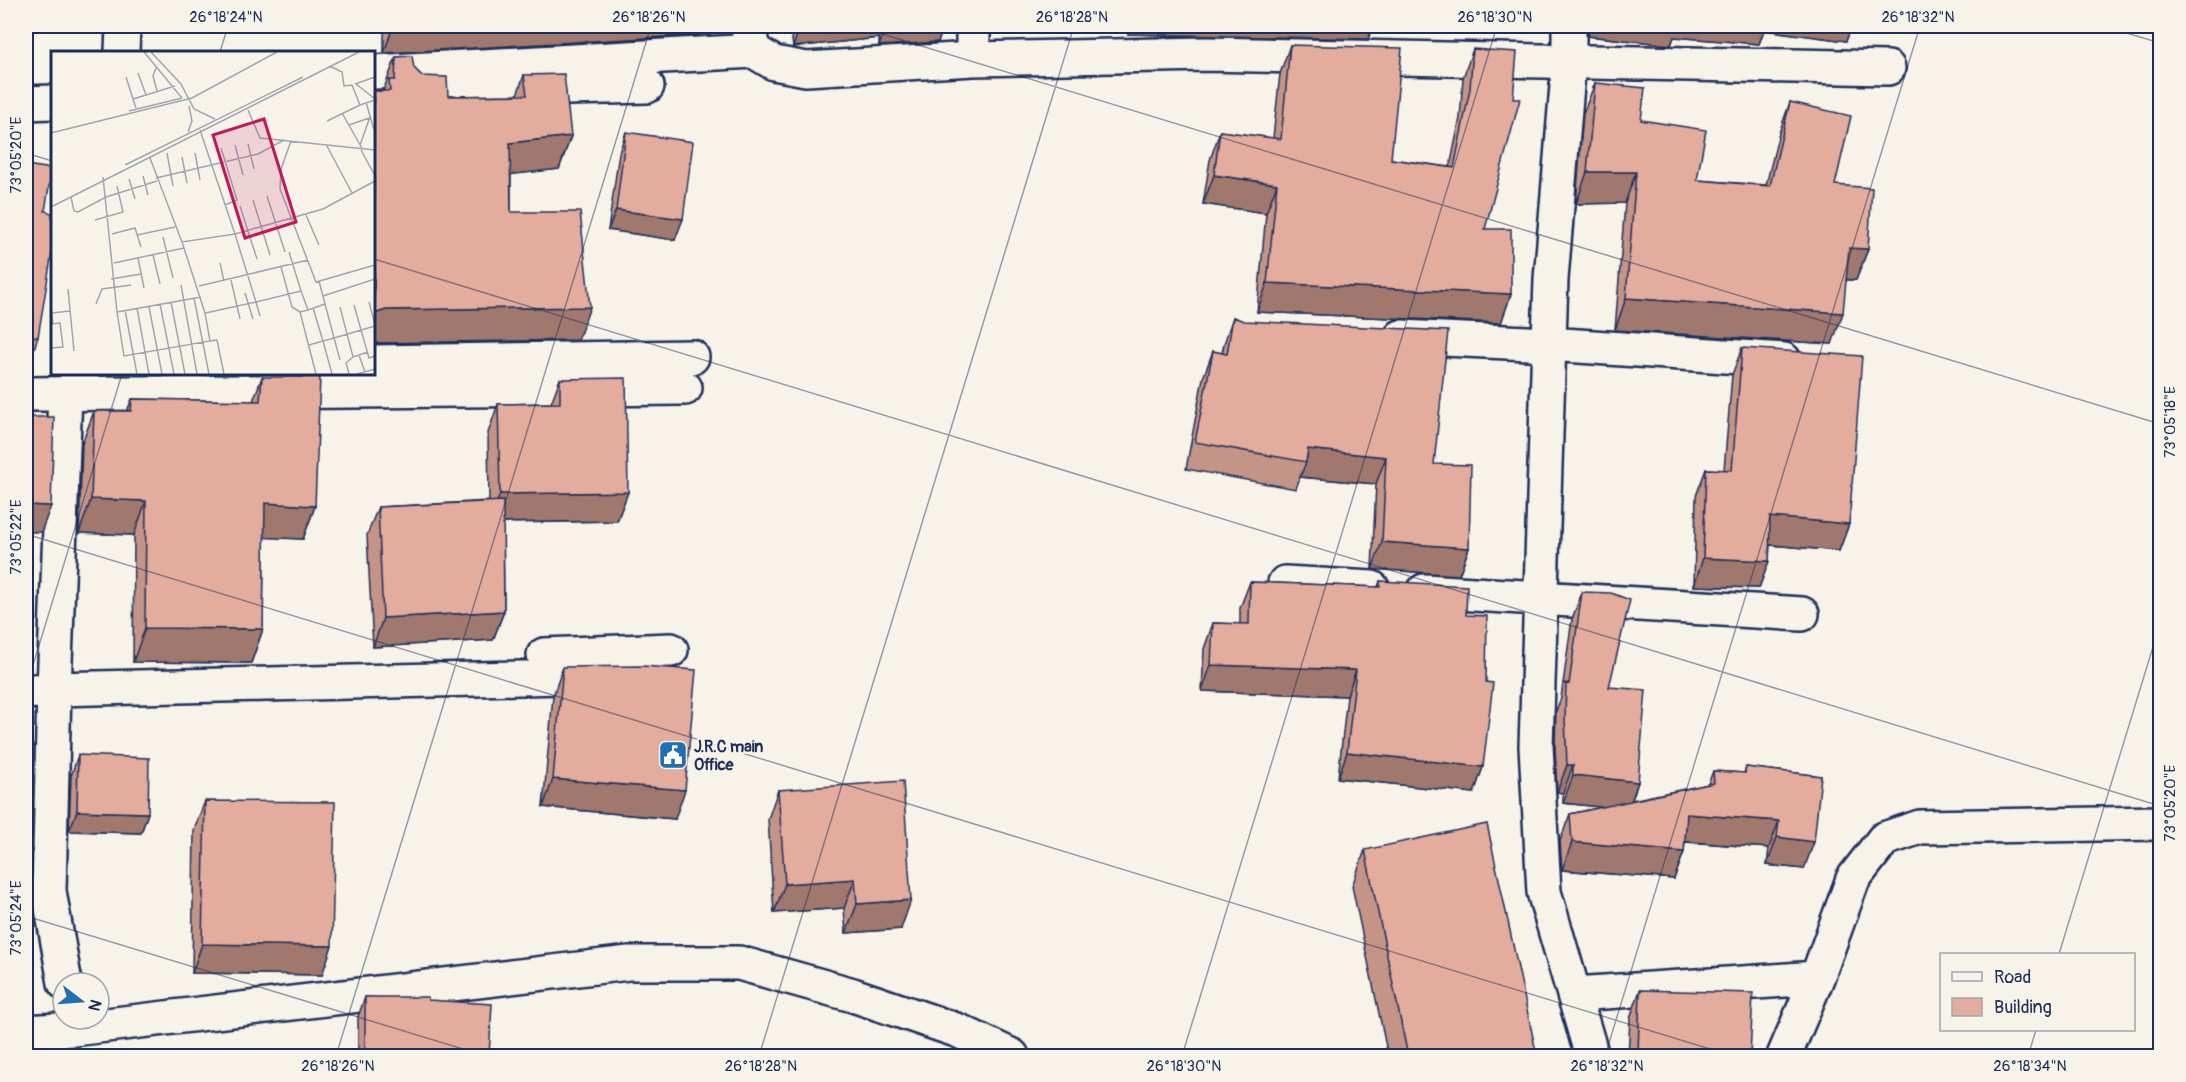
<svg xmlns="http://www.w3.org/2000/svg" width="2186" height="1082" viewBox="0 0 2186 1082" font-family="Pangolin,sans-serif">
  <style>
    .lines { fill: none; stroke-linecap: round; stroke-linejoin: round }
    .street-casing { stroke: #1b2f5e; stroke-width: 38 }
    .street { stroke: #f7f3e8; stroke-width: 33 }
    .wall { fill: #c49486; stroke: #1b2f5e; stroke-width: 1.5 }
    .shaded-wall { fill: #a0786d; stroke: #1b2f5e; stroke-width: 1.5 }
    .building { fill: #e4ac9c; stroke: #1b2f5e; stroke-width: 1.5 }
    .ticks { fill: none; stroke: #1b2f5e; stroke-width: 1.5; stroke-opacity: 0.45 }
    .labels { text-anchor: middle; stroke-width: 4.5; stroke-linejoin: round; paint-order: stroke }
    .poi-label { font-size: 16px; font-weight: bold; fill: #1b2f5e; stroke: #f7f3e8; text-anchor: start }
    .inset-road { fill: none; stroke: #9fa5b1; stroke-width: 1.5 }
    .view { fill: #c2185b; fill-opacity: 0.15; stroke: #c2185b; stroke-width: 3 }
    .inset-edge { fill: none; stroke: #1b2f5e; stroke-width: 3 }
    .neatline { fill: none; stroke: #1b2f5e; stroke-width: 2 }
    .ticks-label { font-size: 15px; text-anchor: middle; fill: #1b2f5e }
  </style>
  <rect width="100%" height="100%" fill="#f7f3e8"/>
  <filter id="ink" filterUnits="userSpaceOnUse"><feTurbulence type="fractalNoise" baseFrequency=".0167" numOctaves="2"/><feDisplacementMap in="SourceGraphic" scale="12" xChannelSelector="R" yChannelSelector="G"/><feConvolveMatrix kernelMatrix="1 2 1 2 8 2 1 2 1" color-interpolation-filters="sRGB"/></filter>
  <g filter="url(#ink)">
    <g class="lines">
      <g class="street-casing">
        <path id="street" d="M747,26L754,51L774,63L806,69L973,59L1206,54L1888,68
          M973,26V59
          M1569,26V61L1551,279L1536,746L1544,892L1592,1056
          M122,52L123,26
          M374,72L754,51
          M418,92L647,86
          M26,103L52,102
          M1401,337L1549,344L1784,360
          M374,362L692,357
          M26,394L685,388
          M1285,583L1372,588
          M1424,591L1802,614
          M544,655L671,650
          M26,692L54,689L605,676
          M65,983L49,891L54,689L65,394L82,379
          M1574,994L1817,978
          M26,1032L73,1029L629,963H739L853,995L959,1031L1012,1056
          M1784,1056L1817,978L1853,879L1884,839L1920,827L2160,823"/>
      </g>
      <use href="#street" class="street"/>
    </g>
    <path class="wall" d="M384,26H703L699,35L384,53Z
      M790,26H944L938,42L879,46V38L793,47Z
      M1128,26H1373L1368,39L1128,34Z
      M1589,26H1852L1846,41L1764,30L1759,44L1674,37L1671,45L1588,36Z
      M1290,45L1391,159L1450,167L1460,118L1463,78L1473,49L1485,229L1511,294L1501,323L1257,312L1266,213L1203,204L1210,160L1220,131L1273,138L1280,74Z
      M396,57L414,68L422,76L448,96L517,95L524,75L571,136L559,169L511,174V212L578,340L374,343V91H383Z
      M1595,83L1641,120L1697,180L1766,185L1779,133L1790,102L1835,185L1868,249L1856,280H1846L1832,344L1615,330L1625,203L1576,204L1583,114Z
      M626,132L675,240L608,230L619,153Z
      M26,165L45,211L38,337L28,366L26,365Z
      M1233,317L1434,464L1469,548L1459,575L1372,569L1376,484L1300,477L1296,489L1186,469L1203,378L1213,351L1222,353L1224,344Z
      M1742,348L1849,524L1839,551L1770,545L1769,561L1759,588L1694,586L1696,496L1706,469L1724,470L1732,375Z
      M262,377L315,506L303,539L264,537L263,629L251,663L133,662L134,535L79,533L82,444L94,411H127L132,399L253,401Z
      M560,379L628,492L617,521L503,523L504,611L493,640L373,647L367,535L378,507L489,501L488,433L498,404L551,403Z
      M1380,581L1466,615L1483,767L1474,793L1338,778L1347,696L1202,691L1204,649L1213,623L1240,624V608L1250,582L1378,587Z
      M1582,592L1638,782L1632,800L1708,784L1713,771L1744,773L1746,767L1821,776L1804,869L1767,865L1769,848L1685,842L1684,852L1674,879L1562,870L1560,841L1570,814L1601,807L1563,803V793L1557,792L1555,746L1556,711L1561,698L1572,619Z
      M563,667L675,819L543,807L553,696Z
      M78,755L148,813L141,833L69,831L71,776Z
      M778,790L901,929L846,933L844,908L774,913L768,819Z
      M205,801L322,975L192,973L194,830Z
      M1365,850L1537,1056H1388L1352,886Z
      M1640,990L1750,1056H1628L1630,1019Z
      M365,997L428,1000L489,1056H358V1017Z"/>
    <path class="shaded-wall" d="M207,26H257L256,28H206Z
      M393,26H703L699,35L384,53Z
      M800,26H883L879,38L793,47Z
      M886,26H944L938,42L879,46Z
      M1131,26H1373L1368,39L1128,34Z
      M1591,26H1852L1846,41L1764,30L1759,44L1674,37L1671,45L1588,36Z
      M571,136L559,169L498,176L510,143Z
      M1587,172H1636L1625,203L1576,204Z
      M1214,175L1277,184L1266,213L1203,204Z
      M616,210L683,219L675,240L608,230Z
      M1849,248L1868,249L1856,280L1837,279Z
      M1267,283L1511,294L1501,323L1257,312Z
      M1626,298L1843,313L1832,344L1615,330Z
      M590,307L578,340L374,343V316L377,313L386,310Z
      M1308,449L1386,457L1376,484L1300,477L1306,462Z
      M628,492L617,521L489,523L500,494Z
      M91,499L146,501L134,535L79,533Z
      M265,503L315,506L303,539L252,537Z
      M26,505L51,506L41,532H26Z
      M1770,517L1849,524L1839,551L1761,544Z
      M1382,542L1469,548L1459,575L1372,569Z
      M1703,558L1769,561L1759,588L1694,586Z
      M504,611L493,640L373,647L383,618Z
      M145,628L263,629L251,663L133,662Z
      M1211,665L1356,670L1347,696L1202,691Z
      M1347,752L1483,767L1474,793L1338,778Z
      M1567,765H1573L1563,793L1557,792Z
      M1573,775L1638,782L1628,810L1563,803Z
      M553,779L685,790L675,819L543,807Z
      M77,811L148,813L141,833L69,831Z
      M1687,814L1779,821L1769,848L1677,841Z
      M1777,837L1814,842L1804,869L1767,865Z
      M1572,842L1684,852L1674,879L1562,870Z
      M855,879L844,908L774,913L785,884Z
      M911,900L901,929L846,933L857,904Z
      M202,944L332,946L322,975L192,973Z"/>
    <path class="building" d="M1290,45L1402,48L1391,159L1454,168L1470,89L1473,49L1517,52L1513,99H1520L1485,229H1511V294L1267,283L1277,184L1214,175L1220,131L1281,139Z
      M412,56L414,68L422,76L447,77L448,96L527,95L524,75L564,74L571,136L510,143L511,212H580L590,307L386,310L377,313L374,316V91H390L389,80H395L396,57Z
      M1595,83L1645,88L1641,120L1706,130L1697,180L1770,186L1790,102L1851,116L1835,185L1872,188L1868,249L1849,248L1843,313L1626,298L1636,172H1587Z
      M626,132L693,142L683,219L616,210Z
      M26,165L52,169L45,211L52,213V252L38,337L26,335Z
      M1233,317L1244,321L1448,331L1434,464L1471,465L1469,548L1382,542L1386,457L1308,449L1306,462L1195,442L1213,351L1227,354Z
      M1742,348L1862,356L1849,524L1770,517L1769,561L1703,558L1706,469L1732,470Z
      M262,377H320L315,506L265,503L263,629L145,628L146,501L91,499L94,411H131L132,399L260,401Z
      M626,378L628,492L500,494L498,404L560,403V379Z
      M26,404H29V417H54L51,506L26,505Z
      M503,501L504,611L383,618L378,507Z
      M1380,581L1467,586L1466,615L1487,616L1486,682L1493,683L1483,767L1347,752L1356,670L1211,665L1213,623L1249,624L1250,582L1380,587Z
      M1582,592L1611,593L1630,600L1609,687L1646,690L1638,782L1573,775V765H1567L1565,718L1566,683L1569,684Z
      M643,666L696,670L685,790L553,779L563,667Z
      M78,755L149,758L148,813L77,811Z
      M1746,767L1821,776L1814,842L1777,837L1779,821L1687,814L1684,852L1572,842L1570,814L1714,783L1713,771L1745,773Z
      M903,781L911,900L857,904L855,879L785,884L778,790Z
      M205,801L335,802L332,946L202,944Z
      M1487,824L1537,1056H1408L1365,850Z
      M1640,990L1753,993L1750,1056H1638Z
      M365,997H428V1000L492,1004L489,1056H365Z"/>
  </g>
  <path class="ticks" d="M856,26L2160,424M2103,26L2160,43M220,52L228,26M26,153L52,161M374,259L2160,806M26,534L1733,1056M26,688L122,374M26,916L486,1056M2059,954L2160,624M336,1056L651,26M759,1056L1074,26M1182,1056L1497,26M1605,1056L1920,26M2028,1056L2036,1030"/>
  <defs>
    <g id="civic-square" transform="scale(1.5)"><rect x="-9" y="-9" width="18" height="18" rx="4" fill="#1f6fb2" stroke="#f7f3e8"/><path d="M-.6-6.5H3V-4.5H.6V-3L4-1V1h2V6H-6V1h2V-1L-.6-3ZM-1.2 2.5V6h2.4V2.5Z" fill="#fff"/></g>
  </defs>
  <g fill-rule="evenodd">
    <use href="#civic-square" x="673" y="755"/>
  </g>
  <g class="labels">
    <g class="poi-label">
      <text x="694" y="752">J.R.C main<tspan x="694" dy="18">Office</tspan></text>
    </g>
  </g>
  <g transform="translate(51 51)">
    <rect width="324" height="324" fill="#f7f3e8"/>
    <path class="inset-road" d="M93,1L131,47M100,1L130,33L143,58L164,68M279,15L291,21L293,35L301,34L309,54L324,49M105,17L102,25L106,40M87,22L95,44M75,26L82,48M304,33L324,26M305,33L324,48M315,51L323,79M85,57L82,48L124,35M197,59L209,87L324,99M78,60L131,47M291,62L312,99M276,70L309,54M298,74L318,67M149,79L184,183L272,158L324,130M137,81L141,70L138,55M0,82L141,47L226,1M240,90L230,118L229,138L265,231L324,214M197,93L203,118M184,94L192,124M309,94L319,66M276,95L301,142M170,97L186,149L174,154M310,99L323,123M116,102L122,135M144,102L149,129M131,106L136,132M99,107L131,191L184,183L205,251L154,262L131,191M74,114L252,26M92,125L97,144M52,126L66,261L150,246M105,127L207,103L233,89M78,128L84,148M216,145L234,201M20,146L23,160L27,161L55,146L106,130M202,149L219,204M189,155L206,208M0,156L308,1M255,164L268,194M44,169L72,161L66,135M61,183L84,177L90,196M86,184L124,176M112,186L122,227M102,204L109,233M87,207L93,237M63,212L133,197M169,212L173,230M230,216L241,256L249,261M60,228L90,223M180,229L189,268M130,234L146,323M148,235L257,209M17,238L23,300M250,240L257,259L274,253L268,230M194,242L202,268M272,245L324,228M143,247L158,323M120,251L134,323M318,251L324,274M45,253L51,238L80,234M109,253L123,323M274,253L283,287L272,290L281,323M303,254L318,307L324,305M0,255L2,273M98,256L111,323M289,256L302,306L317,301M86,257L98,323M74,259L86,323M257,259L249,261L265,323M66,261L73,305L159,290L154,262M1,262L19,260M209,265L205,251L250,240L238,201M0,273L9,272L12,296L0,297M159,290L166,289L173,323M258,294L272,290L262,257M308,304L314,321M289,309L283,287L324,275M298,323L295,312L302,306M306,323L324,318"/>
    <path class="view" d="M213,68L245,171L194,187L162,84Z"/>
    <rect width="324" height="324" class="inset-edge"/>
  </g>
  <rect width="2186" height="1082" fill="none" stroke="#f7f3e8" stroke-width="66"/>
  <rect x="1940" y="953" width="195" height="78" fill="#f7f3e8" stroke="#9fa5b1" stroke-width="1.5"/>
  <rect x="1952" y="972" width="30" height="9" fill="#f7f3e8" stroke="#9fa5b1" stroke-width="1.5"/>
  <text x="1994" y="983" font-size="18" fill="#1b2f5e">Road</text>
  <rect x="1952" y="998" width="30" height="18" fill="#e4ac9c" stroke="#9fa5b1" stroke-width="1.5"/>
  <text x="1994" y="1013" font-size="18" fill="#1b2f5e">Building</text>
  <g transform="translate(81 1001) rotate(107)"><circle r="28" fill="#f7f3e8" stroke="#9fa5b1" stroke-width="1.5"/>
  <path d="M0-4.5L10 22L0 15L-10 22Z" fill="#1f6fb2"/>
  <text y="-9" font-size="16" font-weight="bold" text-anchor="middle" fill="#1b2f5e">N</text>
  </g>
  <rect x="33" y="33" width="2120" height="1016" class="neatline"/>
  <g class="ticks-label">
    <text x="226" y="22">26°18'24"N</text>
    <text x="649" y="22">26°18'26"N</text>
    <text x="1072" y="22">26°18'28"N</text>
    <text x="1495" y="22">26°18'30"N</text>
    <text x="1918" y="22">26°18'32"N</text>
    <text transform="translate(16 155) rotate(-90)" y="5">73°05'20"E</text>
    <text transform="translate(2170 422) rotate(-90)" y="5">73°05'18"E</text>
    <text transform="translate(16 537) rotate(-90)" y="5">73°05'22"E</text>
    <text transform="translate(2170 803) rotate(-90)" y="5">73°05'20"E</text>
    <text transform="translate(16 918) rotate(-90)" y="5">73°05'24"E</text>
    <text x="338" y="1071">26°18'26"N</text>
    <text x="761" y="1071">26°18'28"N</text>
    <text x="1184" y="1071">26°18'30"N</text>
    <text x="1607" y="1071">26°18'32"N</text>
    <text x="2030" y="1071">26°18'34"N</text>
  </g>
</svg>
